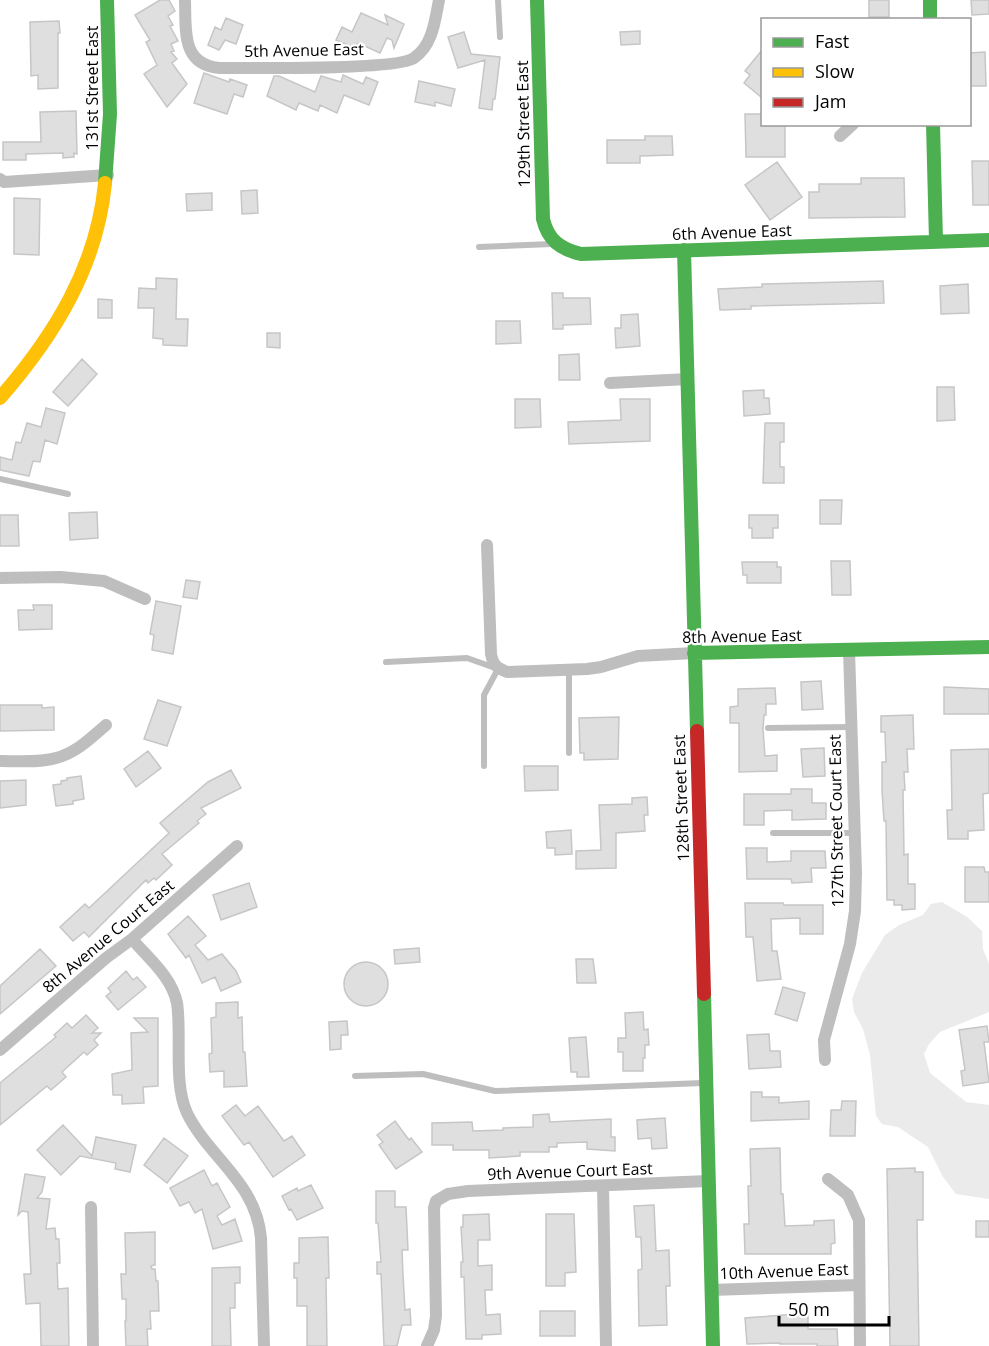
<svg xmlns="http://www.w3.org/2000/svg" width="989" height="1346" viewBox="0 0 989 1346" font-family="'Open Sans',sans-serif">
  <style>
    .green { fill: #ebebeb }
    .building { fill: #dfdfdf; stroke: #c6c6c6; stroke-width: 1.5 }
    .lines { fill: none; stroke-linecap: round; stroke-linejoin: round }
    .lane { stroke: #bebebe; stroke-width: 6 }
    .street { stroke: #bebebe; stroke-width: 12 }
    .fast { stroke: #4caf50; stroke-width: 14 }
    .slow { stroke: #ffc107; stroke-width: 14 }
    .jam { stroke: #c62828; stroke-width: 14 }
    .labels { text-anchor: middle; stroke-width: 4.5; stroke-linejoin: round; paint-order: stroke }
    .street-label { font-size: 16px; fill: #000; stroke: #fff }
  </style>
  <rect width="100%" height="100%" fill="#fff"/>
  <path class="green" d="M942,902L967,917L982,931L983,949L989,964V1012L940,1032L929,1044L924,1054L930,1073L966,1102L989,1105V1199L956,1194L943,1177L928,1147L898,1127L882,1124L876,1116L870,1055L863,1029L854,1012L852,999L862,973L885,935L899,925L923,915L931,904Z"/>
  <path class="building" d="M160,0H169L175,11L168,16L173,25L170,26L178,41L171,44L174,51L171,52L177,59L172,63L187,84L167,107L144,74L157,65L146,42L150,40L135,15Z
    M869,0H889V17H869Z
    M971,0H989V14L972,15Z
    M361,13L388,25L385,15L404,24L394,48L392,40L387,38L380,53L358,43L355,48L336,40L342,27L352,32Z
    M226,18L243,25L236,44L225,40L219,50L208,45L215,27L221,30Z
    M59,21L60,33H58V88L38,89V75L31,76L30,22Z
    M640,31V44L621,45L620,32Z
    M464,32L471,54L500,57L495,99H493L492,110L479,108L485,60L458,68L448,37Z
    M762,50V98L744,83L750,75L745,71Z
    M985,52L986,86H969V53Z
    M204,73L229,82L230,79L247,85L243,97L234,94L227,114L194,103Z
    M343,75L363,84L366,77L378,82L369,105L344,95L337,113L320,105L318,111L299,103L296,110L267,96L274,76H279L315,92L321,76L341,82Z
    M419,81L455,89L451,106L435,102V106L415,102Z
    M76,111L77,154L74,153V157L63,158V153L26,154V160H3V142H41L40,112Z
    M745,114H762V124H785V157H746Z
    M645,136H672L673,155L640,156V163H607V140H645Z
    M972,161H989V205H973Z
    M777,162L802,197L770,220L745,185Z
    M861,178H904L905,217L809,218V192H819V184H861Z
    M257,190L258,213L242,214L241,191Z
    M212,193V210L187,211L186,194Z
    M14,198L40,199L39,255L14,254Z
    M156,278L177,279L176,319H188L187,346L163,345V339L153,338L154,308H138L139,288L156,289Z
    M883,281L884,303L751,306V309L720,310L718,289L762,287V284Z
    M968,284L969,313L941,314L940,286Z
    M552,293H563V298H590L591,324L563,325V329H553Z
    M98,299L112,300V318H98Z
    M638,314L640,346L616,348L615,328H621V315Z
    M496,321H520L521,343L496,344Z
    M267,333H280V348L267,347Z
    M579,354L580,380H559V355Z
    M82,359L97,374L68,406L53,392Z
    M937,387H954L955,420L937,421Z
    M764,390V398H769L770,414L744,416L743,391Z
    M515,399H540L541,427L515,428Z
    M620,399H650V441L569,444L568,422L621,420Z
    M46,408L65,413L57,444L45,440L40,462L33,461L29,476L0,470V457L12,460L16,442L21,443L27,423L41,427Z
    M765,423H784V442H780V467H784V483H763Z
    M820,500H842L841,524H820Z
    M97,512L98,538L70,540L69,513Z
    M0,515H18L19,546H0Z
    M749,515H778V528H773V538H752V528H749Z
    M831,561H850L851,595H832Z
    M742,562H777V567H781V583H747V575H743Z
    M186,580L200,582L197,599L183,597Z
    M156,601L181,606L173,654L152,650L154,635L150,634Z
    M33,605H52V629L19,630L18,610H34Z
    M821,681L823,709L802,710L801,682Z
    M944,687L989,689V714H944Z
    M775,688L776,704H766V715H764L763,729L765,756L777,755V771L739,772V723H730V707L738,706V689Z
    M158,700L181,707L167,746L144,739Z
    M0,705H42V708L54,707V730L0,731Z
    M913,715L914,749H907L908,772H904L905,790H903L904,855L908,854V884H915V909L902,910V905H894V900H887L886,821H884L882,791V762H886L885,732H881V716Z
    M619,717L618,759L584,760V753H580L579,718Z
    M824,748L825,776L803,777L801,749Z
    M989,749V793L983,794L984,830L968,831V839H948L947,810H952L951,750Z
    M148,751L161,768L136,787L124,769Z
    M524,766H558V790L525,791Z
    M231,770L241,788L201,808L206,814L197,821L199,823L162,854L172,865L156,880L154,878L148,883L146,880L89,937L84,932L73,941L60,927L85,904L89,908L169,833L160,823L208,782Z
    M81,776L84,799L73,801V804L56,806L53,785L61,784V781L67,780V778Z
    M26,780V805L0,808V781Z
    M791,789H812V803H826V819L792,820V810L764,811V825H744V794H791Z
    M647,797L648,815H644L645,831L616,833V868L576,869V851L601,850L599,805L632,804V798Z
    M571,830L572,854L555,855V848H547L546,832Z
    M746,848H767V862L791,861V851H825L826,868H811L812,882L792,883L791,879H747Z
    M965,867H984L985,872H989V902H965Z
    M249,883L257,907L221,920L213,895Z
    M745,903H783L784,905H823V934H800V918L771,919L772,951H777L781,979L757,981L753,937H746Z
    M188,916L206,936L195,945L208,960L222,954L236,971L241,982L221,991L215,977L202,983L189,955L186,958L168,934Z
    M419,948L420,962L395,964L394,950Z
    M40,949L56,966L0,1014V986Z
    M576,959H593L596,983H577Z
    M344 984a22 22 0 1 1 44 0a22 22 0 1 1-44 0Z
    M126,971L133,980L137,977L146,987L118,1010L106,996L111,992L108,988Z
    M783,987L805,993L797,1021L775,1014Z
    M238,1002V1018L242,1017L243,1052H245L247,1086L224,1087V1071L210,1072L209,1054L212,1053L211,1018L216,1017V1003Z
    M643,1012L644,1030L648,1029L649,1045H645V1058H643V1071H623V1052H618V1038H626L625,1013Z
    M86,1015L98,1028L92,1033H101L94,1040L98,1045L87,1055L84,1052L62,1072L66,1077L51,1090L47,1086L0,1125V1083L56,1037L54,1035L67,1023L72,1028Z
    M134,1018H158V1086L143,1087L144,1103L122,1104V1095H113L112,1074L132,1070L131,1033L148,1032Z
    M347,1021L348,1035H341V1049L330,1050L329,1022Z
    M987,1026L989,1042H984L989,1082L963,1086L961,1071L965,1070L959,1030Z
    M769,1034L770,1051H780L781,1067L749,1069L747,1035Z
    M586,1037L589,1077H577V1072H571L569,1038Z
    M751,1092H762V1097H779V1103L809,1101V1119L751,1121Z
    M842,1101H856L855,1136H830L831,1110H841Z
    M236,1105L245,1116L258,1106L284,1141L292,1136L305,1155L273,1177L249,1142L244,1145L222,1116Z
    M549,1114L550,1122L611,1119V1137H615V1151L587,1149V1142L557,1143V1147H549V1152H520V1156L489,1158V1150H453V1145H432V1123L472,1122L473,1131L503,1130V1128L533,1127V1115Z
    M665,1118L667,1148L652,1149L651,1138L638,1139L637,1120Z
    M395,1121L409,1140L411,1138L422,1152L396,1169L379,1145L383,1142L377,1135Z
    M63,1125L92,1156L96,1137L136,1145L130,1172L115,1169L116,1163L80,1156L61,1175L37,1150Z
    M164,1138L188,1156L167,1183L144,1165Z
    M780,1148L781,1194H783L785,1226L814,1225V1221L834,1220L835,1243L831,1244V1254H745L744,1224H749L748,1186H751L750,1149Z
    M915,1168V1172H923V1220H917L919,1346H890L887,1169Z
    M204,1170L212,1186L217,1183L230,1207L217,1216L222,1225L235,1219L242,1241L213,1249L202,1209L195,1213L189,1202L180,1206L170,1188Z
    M25,1174L45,1177L42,1192L37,1198L50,1199L46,1229L55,1228L56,1239H59L60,1263H57L58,1289L68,1288L69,1346H41L40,1303L26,1304L24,1274H31L28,1212L22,1211L18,1215Z
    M311,1185L323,1208L297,1220L291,1209L289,1210L282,1196L297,1188L298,1191Z
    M376,1191H395V1207H406L408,1250H402L403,1275L405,1310L410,1309L411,1325H402L397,1346H384L381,1274H377V1262H381L378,1223H376Z
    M654,1205L656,1251L669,1250L670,1286H666L667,1325L639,1326L638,1270L642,1269L641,1237H636L634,1206Z
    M489,1214L490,1240H478V1266L492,1265V1290H485L486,1315L500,1314L501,1334L482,1335V1339H466L464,1277H461V1262H463L461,1227H463V1215Z
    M546,1214H574L576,1272L565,1273V1286H546Z
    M976,1221H989V1237H976Z
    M155,1232V1265L151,1266L152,1269H155L156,1281H158L159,1311H150L151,1329H147L148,1346H126L125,1321H126V1299H122L121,1274H126L125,1233Z
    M328,1237L329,1278H326L327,1346H307V1306H297V1278H294V1263H299V1238Z
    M240,1267V1283H235V1308H230L231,1346H212V1268Z
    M540,1311H575V1336H540Z
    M808,1313V1329H837L838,1346H817V1344H780V1343L747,1344L745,1318Z"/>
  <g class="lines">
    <path class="lane" d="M498,0L500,37
      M479,247L552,244
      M0,479L68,494
      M386,662L467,658L498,669L484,695V766
      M569,670V753
      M768,728L851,727
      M773,833H854
      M355,1076L423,1074L495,1091L703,1083"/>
    <path class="street" d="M185,0C186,30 181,65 220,68C250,68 398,70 414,58C433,45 435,20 439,0
      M840,136L853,124
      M0,179L4,182L108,175
      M610,383L688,379
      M487,545L491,654C493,665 497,668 507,672L587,669L601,667L638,656L694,653
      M0,578L60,577L104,581L145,599
      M0,761C18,761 39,763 56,758C76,753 91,738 106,725
      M132,939C148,958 172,977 177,1003C182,1035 173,1083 187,1113C209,1158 256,1182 261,1238L264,1346
      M0,1050L106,958L132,939L237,846
      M825,1060L824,1040L850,944L855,911L856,873L849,650
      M828,1179L848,1195L859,1220L860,1346
      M603,1186L606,1346
      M91,1207L93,1346
      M711,1290L858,1285
      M427,1346L434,1330L436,1316L434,1208L436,1201L448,1194L468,1191L708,1181"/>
    <path class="fast" d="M537,0L543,219C548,240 560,249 581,254L989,240
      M930,0V20
      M933,124L936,241
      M105,183L110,114L107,0
      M684,250L697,731
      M694,653L989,647
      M704,994L713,1346"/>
    <path class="slow" d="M0,398C54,336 97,267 105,183"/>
    <path class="jam" d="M697,731L704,994"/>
  </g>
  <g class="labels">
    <g class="street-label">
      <text transform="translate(304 50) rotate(-1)" y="6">5th Avenue East</text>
      <text transform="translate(92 88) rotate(-90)" y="6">131st Street East</text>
      <text transform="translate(523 124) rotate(-91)" y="6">129th Street East</text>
      <text transform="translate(732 232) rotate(-2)" y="6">6th Avenue East</text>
      <text transform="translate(742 636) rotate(-1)" y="6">8th Avenue East</text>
      <text transform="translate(681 798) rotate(-92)" y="6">128th Street East</text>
      <text transform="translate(836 821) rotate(-91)" y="6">127th Street Court East</text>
      <text transform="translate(108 936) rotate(-40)" y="6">8th Avenue Court East</text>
      <text transform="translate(570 1171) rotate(-2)" y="6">9th Avenue Court East</text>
      <text transform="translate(784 1271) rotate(-2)" y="6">10th Avenue East</text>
    </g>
  </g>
  <rect x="761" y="18" width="210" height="108" fill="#ffffff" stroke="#999999" stroke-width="1.5"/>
  <rect x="773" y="38" width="30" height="9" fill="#4caf50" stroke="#999999" stroke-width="1.5"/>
  <text x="815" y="48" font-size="18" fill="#000000">Fast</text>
  <rect x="773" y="68" width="30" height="9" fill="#ffc107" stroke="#999999" stroke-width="1.5"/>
  <text x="815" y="78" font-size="18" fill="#000000">Slow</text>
  <rect x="773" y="98" width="30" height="9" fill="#c62828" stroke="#999999" stroke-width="1.5"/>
  <text x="815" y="108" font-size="18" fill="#000000">Jam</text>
  <path d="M779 1316v9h110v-9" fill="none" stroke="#000000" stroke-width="3"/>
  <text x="788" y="1316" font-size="18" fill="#000000" stroke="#ffffff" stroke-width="4.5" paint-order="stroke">50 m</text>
</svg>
